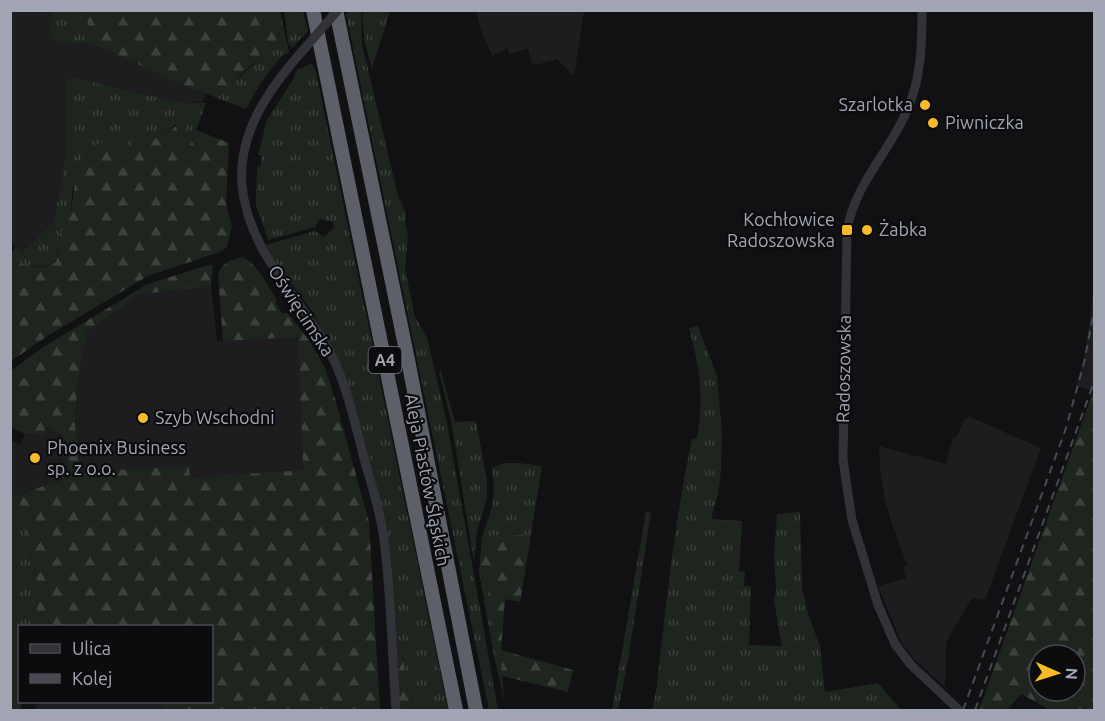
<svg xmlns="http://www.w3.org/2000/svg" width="1105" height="721" viewBox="0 0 1105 721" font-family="Ubuntu,sans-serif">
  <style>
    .built { fill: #1d1d20 }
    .grass { fill: url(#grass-tufts) }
    .forest { fill: url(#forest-firs); fill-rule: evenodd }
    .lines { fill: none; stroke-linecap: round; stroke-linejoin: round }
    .minor { stroke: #323338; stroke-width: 9 }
    .highway { stroke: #5e6069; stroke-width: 14 }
    .rail { stroke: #494a51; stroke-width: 2; stroke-dasharray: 8 6; stroke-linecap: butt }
    .minor-bridge { stroke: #323338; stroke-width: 9 }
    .poi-dot { fill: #f6bb26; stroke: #0c0c0e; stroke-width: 2 }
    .labels { text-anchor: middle; stroke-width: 4.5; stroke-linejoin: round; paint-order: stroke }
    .shield { fill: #0c0c0e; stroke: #757882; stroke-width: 1.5 }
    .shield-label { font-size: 16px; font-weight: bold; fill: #a2a6b4 }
    .poi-label { font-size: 18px; fill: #a2a6b4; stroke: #0c0c0e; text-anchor: start }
    .street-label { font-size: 18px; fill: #a2a6b4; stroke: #0c0c0e }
  </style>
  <defs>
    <pattern id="grass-tufts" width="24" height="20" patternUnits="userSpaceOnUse" patternTransform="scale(1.5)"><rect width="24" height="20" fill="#1d251e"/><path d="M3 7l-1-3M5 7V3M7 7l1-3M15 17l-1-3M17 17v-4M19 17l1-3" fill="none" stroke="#3b423c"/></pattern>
    <pattern id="forest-firs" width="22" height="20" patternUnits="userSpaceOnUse" patternTransform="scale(1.5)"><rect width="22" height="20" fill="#1d251e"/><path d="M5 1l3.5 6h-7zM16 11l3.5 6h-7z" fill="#3b423c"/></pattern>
  </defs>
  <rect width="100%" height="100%" fill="#111113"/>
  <path class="built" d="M10,11H52L50,38L60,43H88L110,51L188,88L207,92L203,102H178L71,77L67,81V149L54,223L22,253L10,241Z
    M476,11H584L574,76L557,59L536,65L532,64L528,49L509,54L508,48L492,56L480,28Z
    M1094,285V389L1093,391L1076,386L1085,354Z
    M211,286L217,341L298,336L303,471L190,478L189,466L81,473L75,424L77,387L87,332L133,299V295Z
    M970,417L1041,448L985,600L972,598L949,637L946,643L945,687L915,660L901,642L878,586L906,578L903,567L907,565L892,524L885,500L880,469L879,446L946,464L953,437L956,438L965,419Z
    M46,427L65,438L69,477L11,497L10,439L20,445L25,434L42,435Z
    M37,702H161L163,709L165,710H36Z"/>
  <path class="grass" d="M52,11H84L91,34L110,51L88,43H60L50,38Z
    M280,11L289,52C275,58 253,95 246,109L207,94V92L216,95C226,89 274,49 278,39C282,31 280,19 280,11Z
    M284,11H303L308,31L292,48L288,42Z
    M349,11H361L362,44L398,196L406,213L405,223L408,236L405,269L415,317L427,337L447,423L498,710H489L346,14Z
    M364,11H390L372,68L365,44L362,15Z
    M312,63L316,72L448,710H416L407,687L403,653L394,643L391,571L336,355L312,311L274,260L266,245L315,231L324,237L334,227L333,222L320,219L315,227L268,240L256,205L257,167L261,166V155H258L267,120L294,78L296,71Z
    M71,77L178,102L206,103L192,142L183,153L172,150V146L185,135V129L175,125L161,140L143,134H136L130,149L116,148L81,160L72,192L71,217L60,234L56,262C41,273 25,260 11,265V253L16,247L22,253L54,222L67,149V80Z
    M698,326L717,376L722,434L721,470L718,494L711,519L742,521L739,571L745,572L744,586H751L749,645L782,646L774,601L776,589L774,555L777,514L800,512L802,588L809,617L820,646L825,692L878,683L901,710H652L656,692C666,607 674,523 692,439L697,438C704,395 700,369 689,328Z
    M441,371L455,422L476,421L487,480V499L477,531L474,562L451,420L439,372Z
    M504,463H519L542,466L531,535H498L495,547H481C481,533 487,524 491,511C495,497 494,481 492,468Z
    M18,495L39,592L34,626H20V702H22L21,710H10L11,658L21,588L11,541L10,497Z
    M646,511L651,513L628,660L618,710H612Z
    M479,572L491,573L488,598L501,657L504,699L494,656Z"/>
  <path class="forest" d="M84,11H280C283,53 267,50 241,74C233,82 227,91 216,95L188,88L110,51L91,34Z
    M181,121L187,124L185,135L172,146V150L183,153L192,142L196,130L229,143L226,204L232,226L227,247L220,252L148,276L49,335L11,361V265C25,260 40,274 56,262C59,254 57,243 60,234C63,227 70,222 71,214C76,186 72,148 108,141L116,148L130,149L136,134H143L161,140Z
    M243,257C258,265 267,285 276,298V304L282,313H288L310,342L325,368L336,402L369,522L380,710H165L163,709L161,702H212V626H34L39,592L18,495L69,477L65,438L47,427L42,435L25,434L11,427V371L43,347L148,284L208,265L213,266L211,286L134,295L133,299L87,332L77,387L75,424L81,472L189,466L190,478L303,470L298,337L223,341L218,275C222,262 231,260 243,257Z
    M1094,389V710H1051L1021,694L1007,710H979ZM1039,655H1075V691H1039Z
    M497,535H531L520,602L505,599L501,650L573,670L568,692L502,676L501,657L495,655L493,624L488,598L491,574L479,572L481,547H495Z
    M11,541L21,588L11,658Z
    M394,643H399L402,647L407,687L416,710H400Z"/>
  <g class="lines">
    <path class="minor" d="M922,10C922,47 921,82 905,115C887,154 855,185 847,230L843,460L852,520L878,605L895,644L911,665L959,710
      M298,56C267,92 238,134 242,185C249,261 313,306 339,372C350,399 356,427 363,455C371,483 380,510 384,539C391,595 392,654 396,710"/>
    <path class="highway" d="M313,10L456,710
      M336,10L408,360L476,710"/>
    <path class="rail" d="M963,710L1066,428L1084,363L1094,311
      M975,710L1094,382"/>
    <path class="minor-bridge" d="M298,56L338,10"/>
  </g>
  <g class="poi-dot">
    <circle cx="925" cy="105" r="6"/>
    <circle cx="933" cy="123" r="6"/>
    <rect x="841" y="224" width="12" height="12" rx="3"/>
    <circle cx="867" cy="230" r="6"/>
    <circle cx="143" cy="418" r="6"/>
    <circle cx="35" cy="458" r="6"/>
  </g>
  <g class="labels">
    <rect class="shield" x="368.5" y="347" width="33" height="26" rx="4.5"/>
    <g class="shield-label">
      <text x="385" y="366">A4</text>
    </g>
    <g class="poi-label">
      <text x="913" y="111" text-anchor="end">Szarlotka</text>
      <text x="945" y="129">Piwniczka</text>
      <text x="835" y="226" text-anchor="end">Kochłowice<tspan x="835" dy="21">Radoszowska</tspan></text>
      <text x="879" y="236">Żabka</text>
      <text x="155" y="424">Szyb Wschodni</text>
      <text x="47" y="454">Phoenix Business<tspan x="47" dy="21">sp. z o.o.</tspan></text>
    </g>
    <g class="street-label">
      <text transform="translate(301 311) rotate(57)" y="6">Oświęcimska</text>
      <text transform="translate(844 369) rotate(-89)" y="6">Radoszowska</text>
      <text transform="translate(427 480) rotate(79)" y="6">Aleja Piastów Śląskich</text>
    </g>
  </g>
  <rect width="1105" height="721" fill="none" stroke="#a2a6b4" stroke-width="24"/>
  <rect x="18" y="625" width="195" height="78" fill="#0c0c0e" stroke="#484a50" stroke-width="1.5"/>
  <rect x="30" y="644" width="30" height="9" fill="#323338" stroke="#484a50" stroke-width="1.5"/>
  <text x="72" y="655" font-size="18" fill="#a2a6b4">Ulica</text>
  <rect x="30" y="674" width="30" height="9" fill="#494a51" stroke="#484a50" stroke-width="1.5"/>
  <text x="72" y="685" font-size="18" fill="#a2a6b4">Kolej</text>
  <g transform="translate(1057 673) rotate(93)"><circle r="28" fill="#0c0c0e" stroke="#484a50" stroke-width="1.5"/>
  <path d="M0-4.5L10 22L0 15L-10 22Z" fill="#f6bb26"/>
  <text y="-9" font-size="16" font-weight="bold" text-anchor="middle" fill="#a2a6b4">N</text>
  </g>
</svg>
